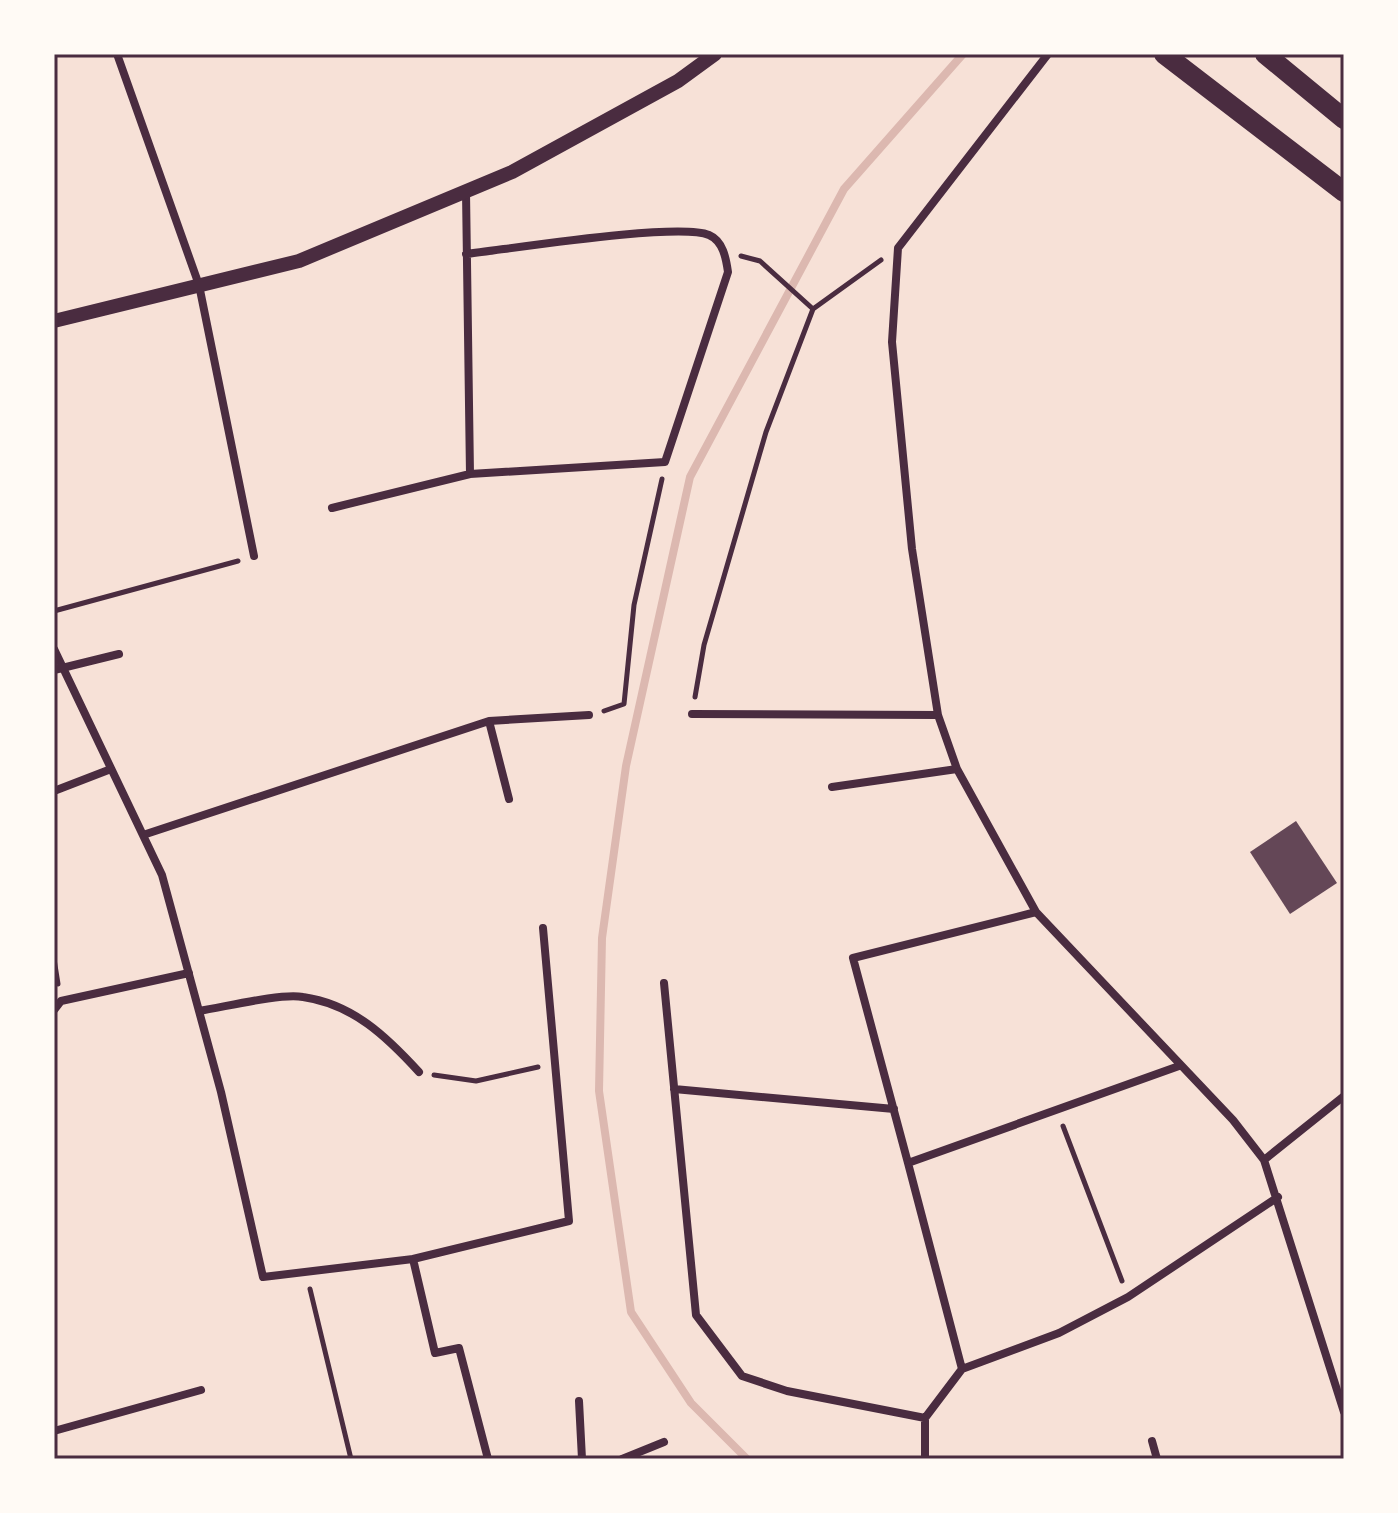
<svg xmlns="http://www.w3.org/2000/svg" width="1398" height="1513" viewBox="0 0 1398 1513" font-family="Arial,sans-serif">
  <style>
    .lines { fill: none; stroke-linecap: round; stroke-linejoin: round }
    .stream { stroke: #dcb8b0; stroke-width: 8 }
    .building { fill: #644757 }
    .path { stroke: #4a2c40; stroke-width: 5 }
    .minor { stroke: #4a2c40; stroke-width: 8 }
    .tertiary { stroke: #4a2c40; stroke-width: 14 }
    .primary { stroke: #4a2c40; stroke-width: 20 }
    .neatline { fill: none; stroke: #4a2c40; stroke-width: 3 }
  </style>
  <rect width="100%" height="100%" fill="#f7e1d7"/>
  <g class="lines">
    <path class="stream" d="M747,1459L691,1403L631,1312L599,1091L602,938L626,766L690,477L844,189L963,54"/>
  </g>
  <path class="building" d="M1296,821L1337,883L1290,914L1250,852Z"/>
  <g class="lines">
    <path class="path" d="M741,256L760,261L813,309
      M54,611L238,561
      M695,697L704,645L766,432L813,309L881,260
      M604,711L624,704L634,605L662,479
      M54,959L58,984
      M434,1075L476,1081L538,1067
      M1063,1126L1122,1281
      M310,1289L351,1459"/>
    <path class="minor" d="M117,54L199,285L254,556
      M1048,54L898,248L892,342L912,549L938,715L957,769L1036,912L1233,1120L1264,1160L1344,1412
      M466,192L470,474
      M332,508L470,474L665,462L728,272C726,258 723,241 709,235C678,222 510,249 466,254
      M54,649L162,875L221,1092L263,1277L413,1259L435,1353L459,1348L488,1459
      M54,670L119,654
      M692,714L938,715
      M489,721L509,799
      M832,787L957,769
      M54,791L111,769
      M143,835L489,721L589,715
      M1036,912L853,958L908,1163L1179,1066
      M664,983L696,1315L742,1376L787,1391L925,1418
      M54,1010L61,1001L189,973
      M199,1011C225,1007 280,993 303,997C353,1004 387,1037 419,1072
      M674,1089L894,1109
      M1264,1160L1344,1096
      M908,1163L962,1369
      M413,1259L569,1221L543,928
      M579,1401L582,1459
      M54,1431L201,1390
      M1152,1441L1157,1459
      M622,1459L664,1442
      M925,1459V1418L962,1369L1059,1333L1128,1297L1278,1197"/>
    <path class="tertiary" d="M54,321L299,261L512,172L678,81L715,54"/>
    <path class="primary" d="M1164,54L1344,192
      M1265,54L1344,119"/>
  </g>
  <rect width="1398" height="1513" fill="none" stroke="#fffaf5" stroke-width="112"/>
  <rect x="56" y="56" width="1286" height="1401" class="neatline"/>
</svg>
